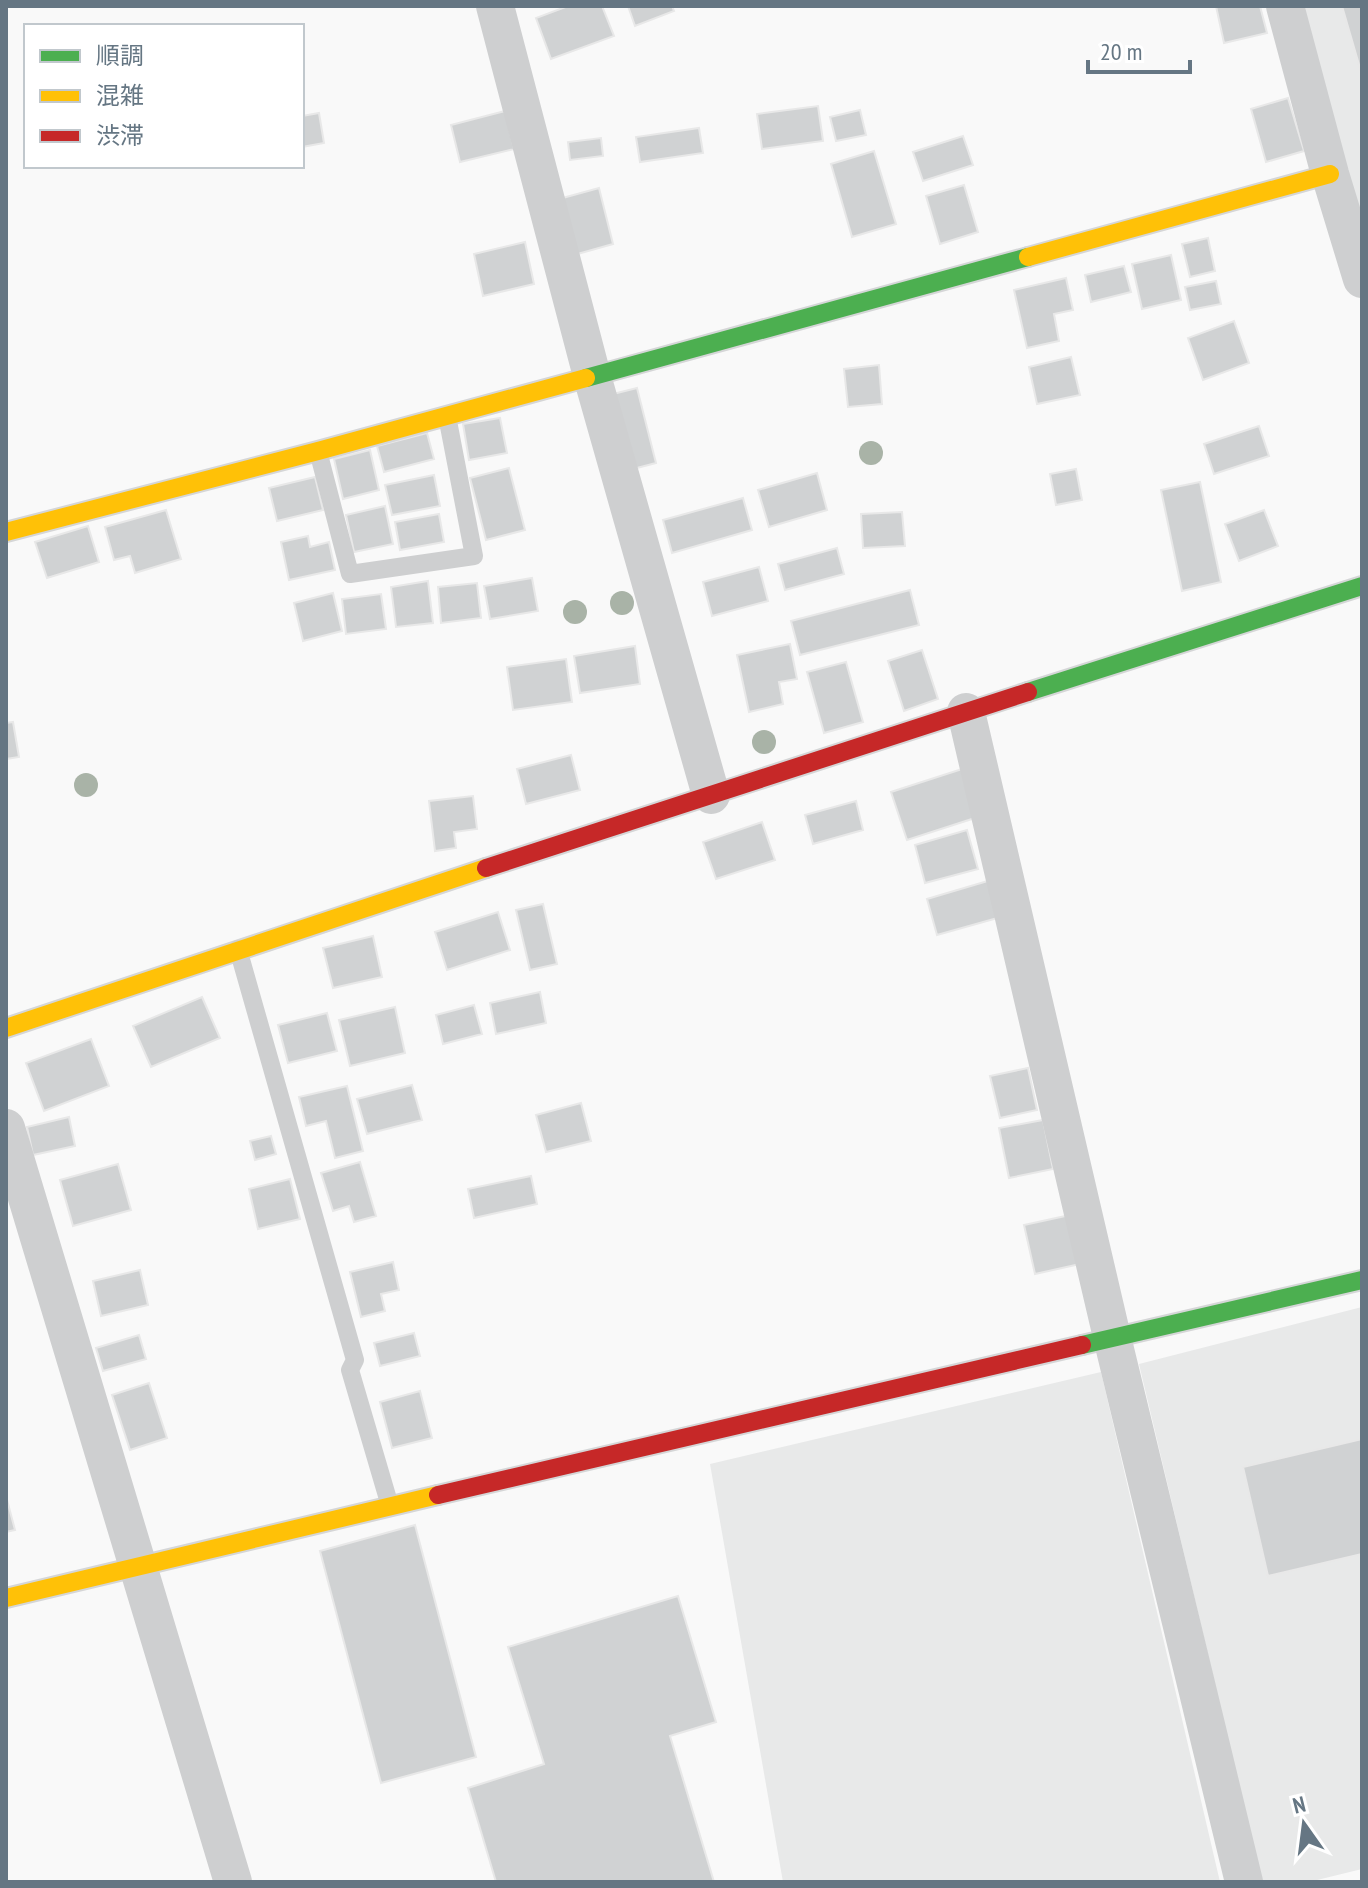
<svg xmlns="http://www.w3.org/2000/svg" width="1368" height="1888" viewBox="0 0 1368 1888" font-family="'PT Sans Narrow','Noto Sans JP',sans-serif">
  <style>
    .built { fill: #e8e9e9 }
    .building { fill: #d0d2d3; stroke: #e8e8e8; stroke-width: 2 }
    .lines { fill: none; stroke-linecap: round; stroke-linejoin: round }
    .fast-casing { stroke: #d5d6d7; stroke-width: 22 }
    .slow-casing { stroke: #d5d6d7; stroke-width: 22 }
    .jam-casing { stroke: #d5d6d7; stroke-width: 22 }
    .lane { stroke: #cecfd0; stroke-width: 18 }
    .street { stroke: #cecfd0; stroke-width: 38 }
    .fast { stroke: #4caf50; stroke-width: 18 }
    .slow { stroke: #ffc107; stroke-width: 18 }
    .jam { stroke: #c62828; stroke-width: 18 }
    .tree { fill: #a9b3a7 }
  </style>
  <rect width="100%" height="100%" fill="#f9f9f9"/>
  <path class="built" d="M1297,6H1362V252Z
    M1362,1307V1869L1309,1882H1262L1139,1364Z
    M1101,1372L1220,1882H783L710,1464Z"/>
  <path class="building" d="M568,6H602L614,36L551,59L536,18Z
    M628,6H672L674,11L635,26Z
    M1216,6H1260L1267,33L1224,43Z
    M1342,6H1362V75Z
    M1288,98L1304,151L1266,162L1251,109Z
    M818,106L823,141L762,149L757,114Z
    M860,110L866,135L836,141L830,117Z
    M505,111L514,149L460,162L451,125Z
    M319,113L324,143L302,147V116Z
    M699,128L703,153L640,162L636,137Z
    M963,136L973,165L923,181L913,152Z
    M601,138L603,156L570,160L568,142Z
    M874,151L896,224L852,237L831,164Z
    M964,185L978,232L940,244L926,196Z
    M599,188L613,244L574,255L559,199Z
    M1208,238L1215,271L1190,277L1182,244Z
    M525,242L534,284L483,296L474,254Z
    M1171,255L1181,300L1142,309L1132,264Z
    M1124,266L1131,292L1091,302L1085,275Z
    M1066,278L1073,310L1054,314L1059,341L1027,348L1014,290Z
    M1216,281L1221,304L1190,310L1185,287Z
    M1234,321L1249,363L1203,380L1188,338Z
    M1071,357L1080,395L1037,404L1029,367Z
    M879,365L882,404L848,407L844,369Z
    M637,388L656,463L633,469L613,394Z
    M500,418L507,453L469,460L463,424Z
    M1259,426L1269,456L1214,474L1204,444Z
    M427,433L434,459L384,472L377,446Z
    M370,450L379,490L343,499L334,459Z
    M509,468L525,530L486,540L470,478Z
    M1076,469L1082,500L1056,505L1050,474Z
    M817,473L827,510L769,527L758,490Z
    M434,475L440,506L392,515L385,485Z
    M315,477L323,510L277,521L269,488Z
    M1200,482L1221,582L1182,591L1161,490Z
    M743,498L752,530L672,553L663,520Z
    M385,506L393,544L354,552L346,515Z
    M166,510L181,559L135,573L130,556L114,560L105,527Z
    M1264,510L1278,546L1239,561L1225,524Z
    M902,512L905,546L863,548L861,514Z
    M439,514L444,542L400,550L395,522Z
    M88,526L99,562L47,578L35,542Z
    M308,536L310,547L329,542L335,570L289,580L281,542Z
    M837,548L844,574L785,590L778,564Z
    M759,567L768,601L712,616L703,582Z
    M532,578L538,611L490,619L484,586Z
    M428,581L433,623L396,627L391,587Z
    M477,583L481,618L441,623L438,587Z
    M910,590L919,625L800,655L791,621Z
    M333,593L342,631L303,641L294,603Z
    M381,594L386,629L346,634L342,599Z
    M790,644L797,679L779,682L783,704L749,712L737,655Z
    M635,646L640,684L580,693L574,656Z
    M922,650L938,699L904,711L888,661Z
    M566,659L572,702L513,710L507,667Z
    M846,662L863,722L824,733L807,672Z
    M13,722L19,757L6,759V723Z
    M571,755L580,790L526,804L517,769Z
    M962,769L978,817L907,840L891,792Z
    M473,796L477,829L454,832L456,848L435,851L429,801Z
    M856,801L863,830L813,844L805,815Z
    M762,822L775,860L716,879L703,842Z
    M967,830L978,869L925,883L915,845Z
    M991,880L1001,917L937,935L927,899Z
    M543,904L557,964L530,970L516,910Z
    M498,912L510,950L447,970L435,932Z
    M373,936L382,977L333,988L323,948Z
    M540,992L546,1023L496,1034L490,1003Z
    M202,997L220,1038L151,1067L133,1026Z
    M474,1005L482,1034L443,1044L436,1015Z
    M395,1007L405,1053L350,1066L339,1020Z
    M327,1013L337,1051L288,1063L278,1025Z
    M91,1039L109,1086L44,1111L26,1063Z
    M1028,1068L1037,1110L1000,1118L990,1076Z
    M412,1085L422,1120L367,1134L357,1099Z
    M347,1086L363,1151L335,1158L326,1121L306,1126L299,1097Z
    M581,1103L591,1141L546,1152L536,1115Z
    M69,1117L75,1146L33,1155L27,1127Z
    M1043,1120L1053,1169L1009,1178L999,1128Z
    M271,1136L276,1154L255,1160L250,1141Z
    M360,1162L376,1216L354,1222L349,1206L333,1211L321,1173Z
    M118,1164L131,1210L73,1226L60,1180Z
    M531,1176L537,1204L474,1218L468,1189Z
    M290,1179L300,1219L258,1229L249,1189Z
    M1070,1215L1080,1264L1035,1274L1024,1225Z
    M393,1262L399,1290L381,1294L385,1311L361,1317L350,1272Z
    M140,1270L148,1305L101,1316L93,1281Z
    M414,1333L420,1356L380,1366L374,1343Z
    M139,1335L146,1359L103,1371L96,1348Z
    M149,1383L167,1438L130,1450L112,1395Z
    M420,1391L432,1438L392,1448L380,1402Z
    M1362,1439V1554L1268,1576L1243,1467Z
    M6,1496L15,1530L6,1532Z
    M415,1525L476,1757L381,1783L320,1551Z
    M678,1596L716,1722L670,1736L714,1882H496L468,1788L544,1764L508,1647Z"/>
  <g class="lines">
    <g class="fast-casing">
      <path id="fast" d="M586,378L1028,257
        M1028,692L1362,586
        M1082,1345L1362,1280"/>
    </g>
    <g class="slow-casing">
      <path id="slow" d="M1028,257L1330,174
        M6,532L318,451L586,378
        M6,1028L486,868
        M6,1598L438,1495"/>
    </g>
    <g class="jam-casing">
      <path id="jam" d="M486,868L1028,692
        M438,1495L1082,1345"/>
    </g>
    <path class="lane" d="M318,451L350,574L474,556L447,416
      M238,949L355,1360L350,1370L390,1506"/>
    <path class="street" d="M495,6L592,376L711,795
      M1285,6L1330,174L1362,279
      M966,712L1112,1337L1244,1882
      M6,1128L233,1882"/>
    <use href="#fast" class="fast"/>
    <use href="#slow" class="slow"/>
    <use href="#jam" class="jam"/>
  </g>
  <g class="tree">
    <circle cx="871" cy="453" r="12"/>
    <circle cx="622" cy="603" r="12"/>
    <circle cx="575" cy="612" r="12"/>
    <circle cx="764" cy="742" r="12"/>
    <circle cx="86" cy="785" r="12"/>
  </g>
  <rect width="1368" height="1888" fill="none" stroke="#657683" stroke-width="16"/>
  <rect x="24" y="24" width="280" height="144" fill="#ffffff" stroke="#c1c8cd" stroke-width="2"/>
  <rect x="40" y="50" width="40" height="12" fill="#4caf50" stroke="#c1c8cd" stroke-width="2"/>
  <text x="96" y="64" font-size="24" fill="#657683">順調</text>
  <rect x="40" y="90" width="40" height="12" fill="#ffc107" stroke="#c1c8cd" stroke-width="2"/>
  <text x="96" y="104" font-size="24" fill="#657683">混雑</text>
  <rect x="40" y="130" width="40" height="12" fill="#c62828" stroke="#c1c8cd" stroke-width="2"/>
  <text x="96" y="144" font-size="24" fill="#657683">渋滞</text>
  <g transform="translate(1304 1824) rotate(346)" stroke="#ffffff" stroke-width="6" paint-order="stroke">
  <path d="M0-6L14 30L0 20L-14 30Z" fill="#657683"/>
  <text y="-12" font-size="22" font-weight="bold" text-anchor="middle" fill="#657683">N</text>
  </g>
  <path d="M1088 60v12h102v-12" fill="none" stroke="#657683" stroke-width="4"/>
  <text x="1100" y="60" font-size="24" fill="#657683" stroke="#ffffff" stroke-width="6" paint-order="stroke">20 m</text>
</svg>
